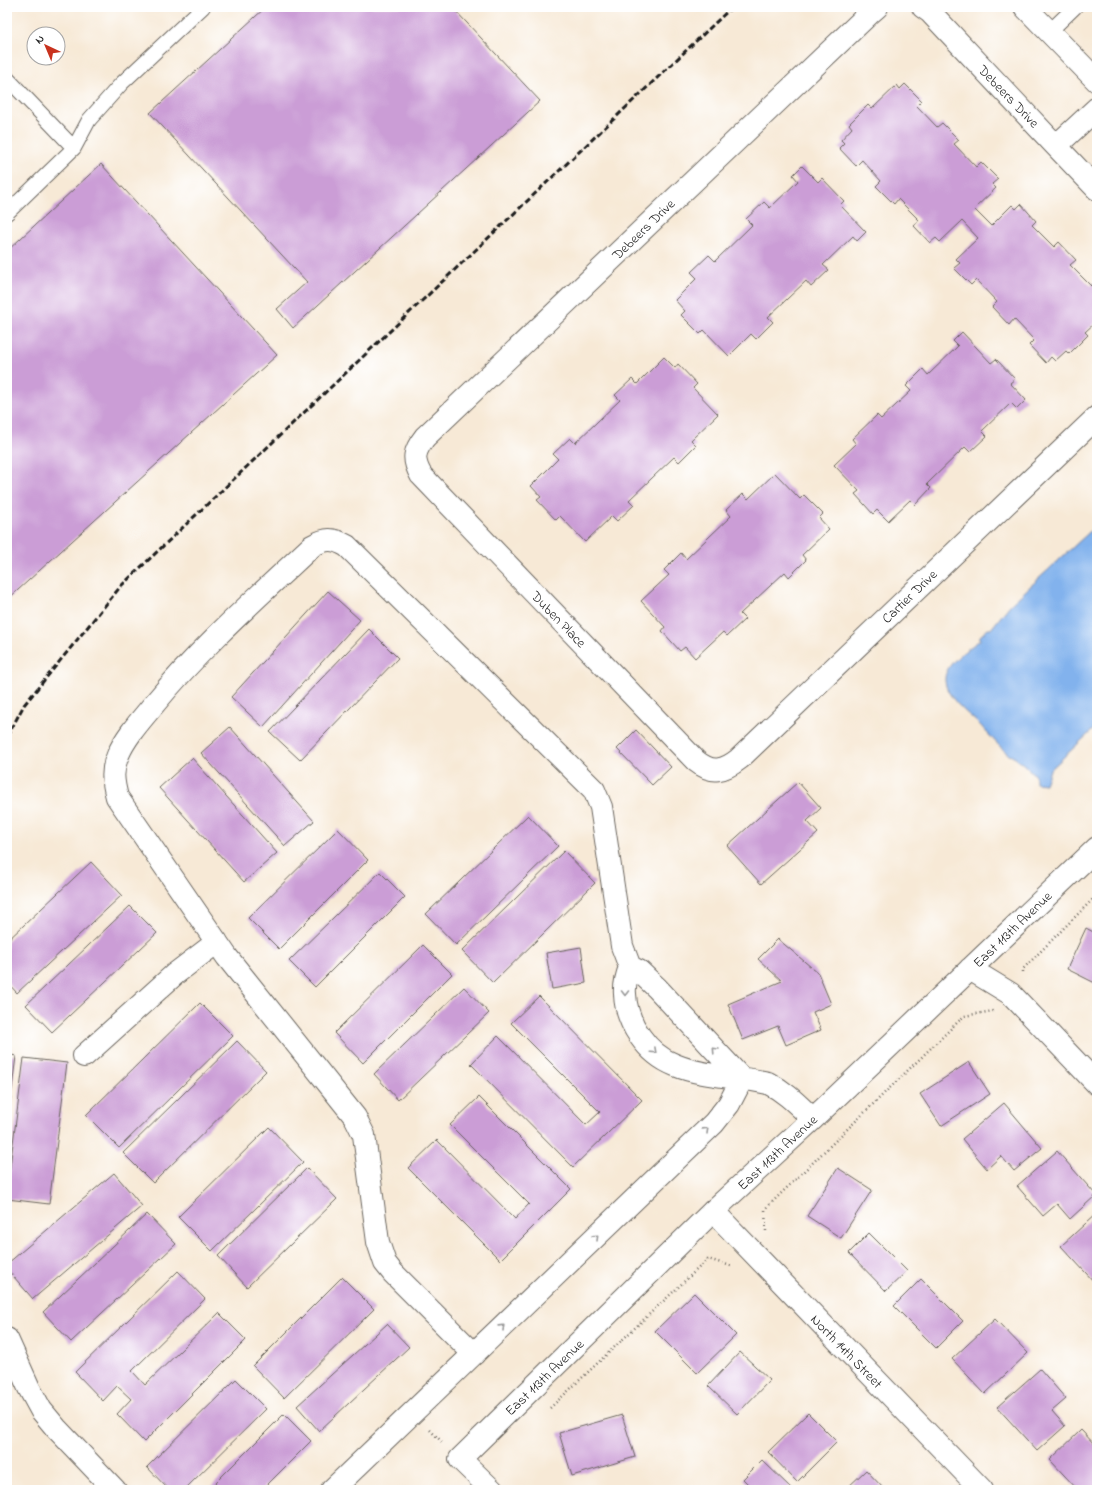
<svg xmlns="http://www.w3.org/2000/svg" width="1104" height="1497" viewBox="0 0 1104 1497" font-family="'Indie Flower',sans-serif">
  <style>
    .water { fill: #82b2ed; stroke: #4f6784 }
    .building { fill: #cb9dd6 }
    .lines { fill: none; stroke-linecap: round; stroke-linejoin: round }
    .service-casing { stroke: #69645d; stroke-width: 16 }
    .minor-casing { stroke: #69645d; stroke-width: 24 }
    .tertiary-casing { stroke: #69645d; stroke-width: 24 }
    .path { stroke: #69645d; stroke-width: 2.5; stroke-dasharray: 1 3; stroke-linecap: butt }
    .service { stroke: #fff; stroke-width: 14 }
    .minor { stroke: #fff; stroke-width: 22 }
    .tertiary { stroke: #fff; stroke-width: 22 }
    .rail { stroke: #1c1c1c; stroke-width: 3; stroke-dasharray: 6 3; stroke-linecap: butt }
    .oneway { stroke: #999 }
    .labels { text-anchor: middle; stroke-width: 3.5; stroke-linejoin: round; paint-order: stroke }
    .street-label { font-size: 14px; fill: #1c1c1c; stroke: #fff }
  </style>
  <rect width="100%" height="100%" fill="#fff"/>
  <filter id="ink" filterUnits="userSpaceOnUse"><feTurbulence type="fractalNoise" baseFrequency=".025" numOctaves="2"/><feDisplacementMap in="SourceGraphic" scale="8" xChannelSelector="R" yChannelSelector="G"/><feConvolveMatrix kernelMatrix="1 2 1 2 8 2 1 2 1" color-interpolation-filters="sRGB"/></filter>
  <filter id="wash" filterUnits="userSpaceOnUse"><feTurbulence type="fractalNoise" baseFrequency=".012" numOctaves="4" result="noise"/><feDisplacementMap in="SourceGraphic" scale="16" xChannelSelector="R" yChannelSelector="G"/><feGaussianBlur stdDeviation="0.9" result="paint"/><feColorMatrix in="noise" values="0 0 0 0 0 0 0 0 0 0 0 0 0 0 0 0 0 1.4 0 .05"/><feComposite in="paint" operator="in"/></filter>
  <g filter="url(#wash)">
    <rect width="100%" height="100%" fill="#f7e9d6"/>
    <path class="water" d="M1097,525V726L1050,770L1045,784L1036,783C1036,781 1036,778 1035,776C1032,771 1015,756 1009,755C999,746 990,736 981,726C969,714 944,697 945,678C946,663 969,648 980,640V636L988,629H991L1010,605Z"/>
    <g id="blocks">
      <path class="building" d="M266,7H452L540,101L293,328L277,309L307,282L150,113Z
        M905,84L922,101L917,106L937,127L942,123L959,140L954,144L976,167L981,162L998,179L992,184L996,188L974,209L991,226L1012,205L1016,209L1021,204L1036,221L1032,225L1054,247L1059,242L1076,260L1070,265L1091,286L1096,281L1097,282V321L1085,332L1088,335L1069,354L1066,351L1055,361L1051,357L1046,363L1029,345L1034,340L1014,319L1009,325L992,307L997,302L976,280L971,285L954,268L960,263L956,259L978,238L962,221L940,242L936,238L930,243L914,226L919,220L898,199L894,204L876,186L881,181L862,160L856,166L839,148L844,143L841,140L852,128L849,124L868,105L872,109L897,85L900,89Z
        M101,164L277,355L7,600V251Z
        M802,166L818,182L822,178L844,201L840,205L866,232L857,241L853,236L823,265L829,270L811,287L806,281L768,317L773,322L756,339L751,334L729,356L704,330L700,334L681,315L685,311L675,300L697,278L691,272L709,255L715,261L752,225L746,219L764,202L770,208L798,181L793,175Z
        M962,332L991,363L996,359L1015,379L1010,383L1026,400L1017,409L1011,403L982,431L987,436L970,452L965,447L927,484L931,488L915,505L910,500L888,521L877,510L873,514L855,494L859,491L834,465L856,444L852,439L877,415L881,419L911,391L906,386L923,369L928,375L958,346L953,341Z
        M664,357L675,368L678,364L697,384L693,388L718,414L691,440L696,445L679,462L674,457L629,500L634,505L617,521L612,516L585,542L560,516L556,520L537,500L541,497L531,486L558,459L553,454L570,438L575,443L620,400L615,395L632,379L637,384Z
        M775,473L800,499L804,495L823,514L819,518L829,529L802,555L806,560L789,577L785,572L740,614L745,619L727,636L723,632L695,658L685,647L680,651L662,631L665,627L641,601L669,575L664,570L681,553L686,559L731,516L726,510L743,494L748,499Z
        M328,591L360,620L263,727L231,697Z
        M369,629L398,658L300,760L270,732Z
        M230,727L314,821L285,846L201,753Z
        M636,730L671,767L652,785L617,749Z
        M192,758L277,853L244,882L159,788Z
        M798,782L821,808L807,821L818,833L761,884L727,846Z
        M528,815L558,846L456,945L426,914Z
        M338,829L368,860L279,949L248,918Z
        M564,851L595,883L493,983L462,951Z
        M91,862L122,895L17,993L7,982V941Z
        M380,872L405,897L315,987L289,961Z
        M130,906L157,933L52,1032L26,1005Z
        M1086,928L1097,934V984L1067,969Z
        M778,939L818,973L831,1004L813,1012L821,1030L786,1045L778,1026L743,1040L728,1004L782,981L758,959Z
        M423,945L452,974L363,1063L334,1033Z
        M581,947L586,983L552,989L546,953Z
        M464,987L489,1013L398,1100L374,1074Z
        M539,996L642,1100L573,1167L471,1064L498,1036L586,1125L600,1112L511,1023Z
        M200,1003L233,1036L119,1148L86,1115Z
        M237,1041L266,1071L153,1183L123,1153Z
        M7,1054L16,1056L8,1120H7Z
        M24,1058L67,1063L49,1204L7,1199V1190Z
        M969,1062L990,1094L941,1126L920,1094Z
        M479,1097L571,1189L500,1260L408,1168L437,1140L515,1219L529,1204L450,1125Z
        M1004,1103L1042,1148L1014,1171L1001,1156L987,1169L962,1139Z
        M269,1127L303,1162L212,1251L178,1217Z
        M1057,1151L1096,1195L1070,1219L1057,1204L1043,1216L1017,1186Z
        M307,1168L337,1199L247,1287L218,1256Z
        M838,1168L872,1190L841,1238L807,1216Z
        M114,1173L142,1206L33,1299L7,1269V1264Z
        M1097,1213V1285L1061,1246Z
        M147,1214L176,1244L71,1342L43,1312Z
        M869,1233L907,1271L886,1291L849,1253Z
        M178,1271L205,1299L132,1371L145,1385L219,1313L246,1340L144,1442L117,1414L131,1399L117,1386L103,1401L75,1372Z
        M342,1277L374,1309L284,1398L253,1366Z
        M921,1279L963,1321L936,1348L894,1306Z
        M694,1293L736,1335L697,1373L655,1331Z
        M995,1319L1028,1353L985,1394L952,1359Z
        M387,1324L409,1347L319,1431L297,1406Z
        M740,1352L770,1380L737,1414L708,1386Z
        M1040,1369L1066,1399L1052,1411L1065,1426L1037,1451L997,1407Z
        M236,1379L266,1409L184,1490H169L147,1467Z
        M808,1413L837,1442L797,1482L768,1452Z
        M284,1414L311,1441L262,1490H208Z
        M622,1415L635,1457L572,1476L559,1433Z
        M1081,1430L1097,1447V1490H1078L1050,1460Z
        M762,1460L793,1490H754L743,1479Z
        M866,1470L885,1490H845Z"/>
    </g>
  </g>
  <g filter="url(#ink)">
    <use href="#blocks" fill-opacity="0" stroke="#69645d" stroke-width="1"/>
    <g class="lines">
      <g class="service-casing">
        <path id="service" d="M1049,32L1075,7
          M7,78L74,148
          M7,213L74,148L89,120L121,84L203,7"/>
      </g>
      <g class="minor-casing">
        <path id="minor" d="M877,7L869,14L425,437C414,451 412,459 421,475L696,761C712,774 724,771 739,759L1097,417
          M923,7L930,12L1056,146L1097,108
          M1056,146L1097,189
          M630,967C627,975 624,984 625,994C626,1023 647,1054 675,1065C704,1077 738,1076 768,1083C786,1092 798,1105 813,1119
          M970,969L1011,994L1097,1084
          M84,1056L175,974L217,942
          M713,1211L982,1490
          M7,1339L29,1388L41,1410L56,1428L115,1490
          M474,1354L393,1273L385,1263L378,1242L364,1135L355,1117L227,957L117,797C113,782 111,770 118,755C126,736 142,719 155,703C202,646 258,597 312,546C326,538 333,538 347,546L594,790L601,807L622,946L630,967L639,971L657,988L742,1079
          M332,1490L714,1123L729,1104L742,1079
          M492,1490L460,1459L713,1211L813,1119L1097,848"/>
      </g>
      <g class="tertiary-casing">
        <path id="tertiary" d="M1025,7L1097,81"/>
      </g>
      <path class="path" d="M1023,972V969L1097,895
        M766,1231L765,1209L964,1016L993,1011
        M550,1408L708,1259L731,1266
        M430,1430L442,1442"/>
      <use href="#service" class="service"/>
      <use href="#minor" class="minor"/>
      <use href="#tertiary" class="tertiary"/>
      <path class="rail" d="M7,737L24,705L121,586L732,7"/>
    </g>
    <defs><path id="oneway-chevron" d="M-2-3.5L2.5 0L-2 3.5" fill="none" stroke-width="1.6" stroke-linecap="round" stroke-linejoin="round"/></defs>
    <g class="oneway">
      <use href="#oneway-chevron" transform="translate(625 993) rotate(90)"/>
      <use href="#oneway-chevron" transform="translate(715 1050) rotate(-133)"/>
      <use href="#oneway-chevron" transform="translate(654 1051) rotate(43)"/>
      <use href="#oneway-chevron" transform="translate(706 1130) rotate(-44)"/>
      <use href="#oneway-chevron" transform="translate(596 1237) rotate(-44)"/>
      <use href="#oneway-chevron" transform="translate(502 1327) rotate(-44)"/>
    </g>
  </g>
  <g class="labels">
    <g class="street-label">
      <text transform="translate(1009 96) rotate(46)" y="5">Debeers Drive</text>
      <text transform="translate(643 229) rotate(-44)" y="5">Debeers Drive</text>
      <text transform="translate(909 596) rotate(-44)" y="5">Cartier Drive</text>
      <text transform="translate(559 619) rotate(46)" y="5">Duben Place</text>
      <text transform="translate(1012 929) rotate(-44)" y="5">East 113th Avenue</text>
      <text transform="translate(777 1152) rotate(-43)" y="5">East 113th Avenue</text>
      <text transform="translate(847 1351) rotate(46)" y="5">North 14th Street</text>
      <text transform="translate(544 1377) rotate(-44)" y="5">East 113th Avenue</text>
    </g>
  </g>
  <rect width="1104" height="1497" fill="none" stroke="#fff" stroke-width="24"/>
  <g transform="translate(46 46) rotate(316)"><circle r="19" fill="#ffffff" stroke="#a4a4a4"/>
  <path d="M0-3L7 15L0 10L-7 15Z" fill="#c8321e"/>
  <text y="-6" font-size="11" font-weight="bold" text-anchor="middle" fill="#1c1c1c">N</text>
  </g>
</svg>
